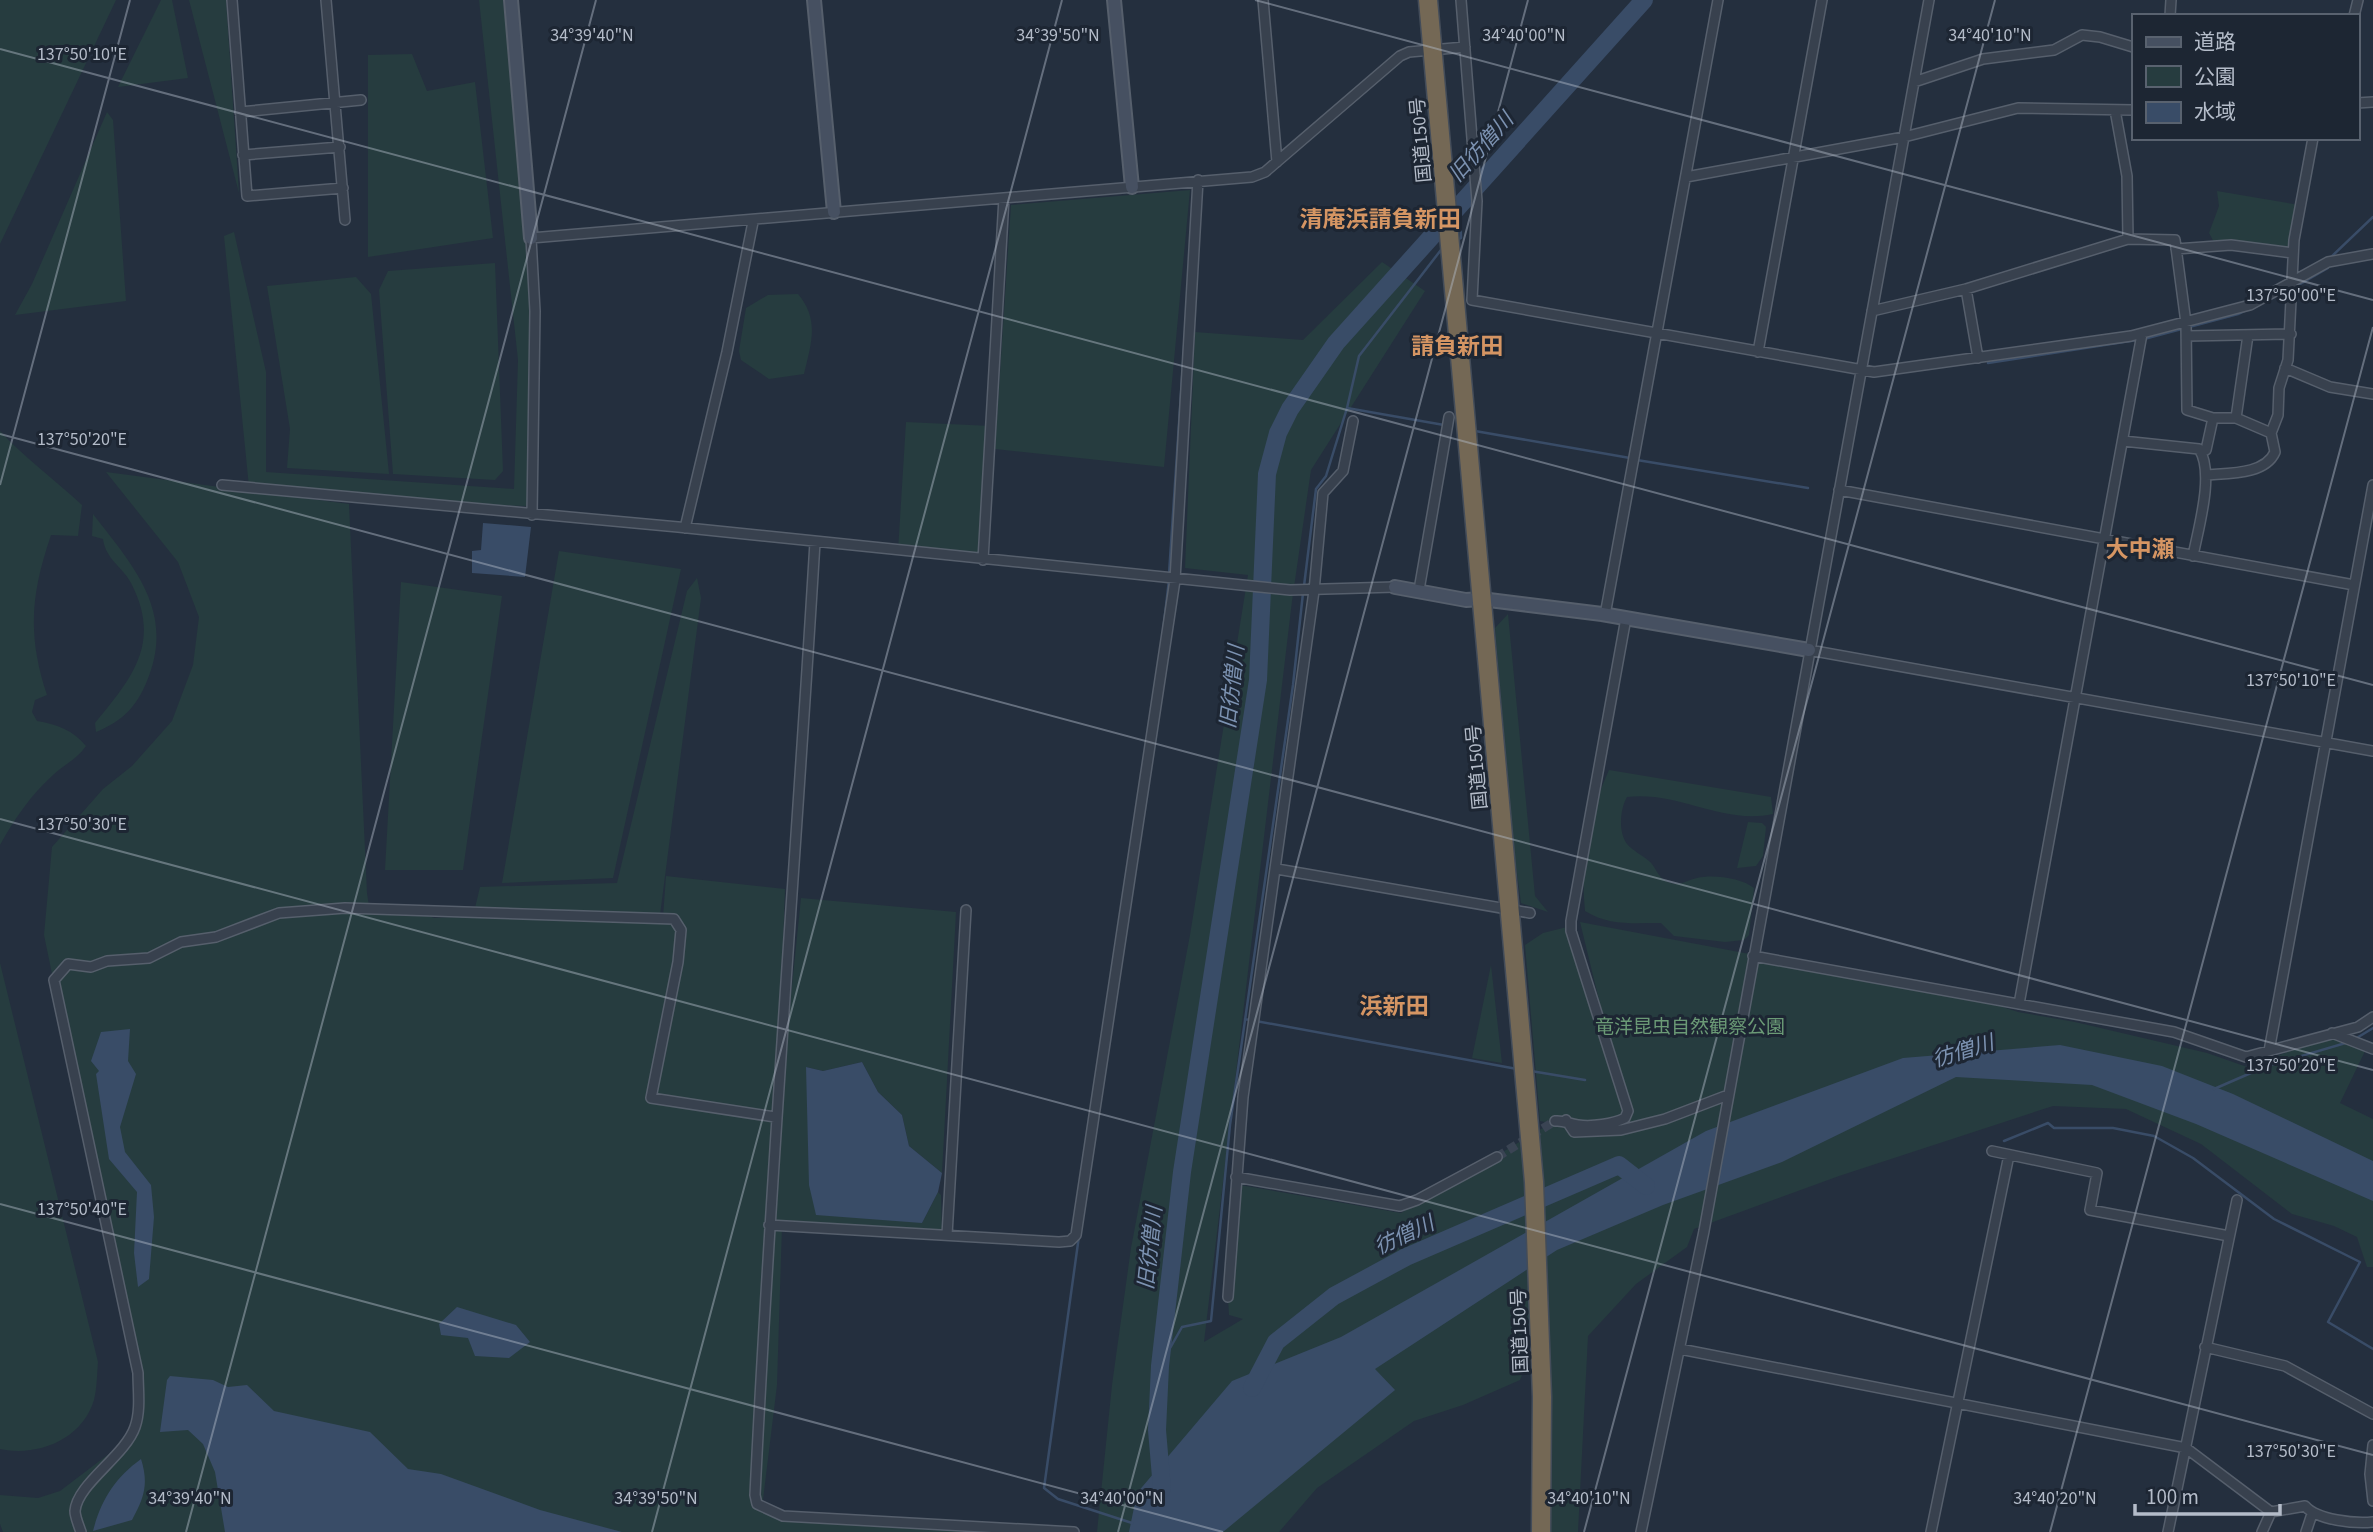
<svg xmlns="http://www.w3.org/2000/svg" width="2373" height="1532" viewBox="0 0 2373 1532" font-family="'Source Sans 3','Noto Sans JP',sans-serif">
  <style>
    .green { fill: #263c3f }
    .water { fill: #394c67 }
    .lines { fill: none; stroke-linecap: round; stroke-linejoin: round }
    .stream { stroke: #394c67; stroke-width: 2.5 }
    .river { stroke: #394c67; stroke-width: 18 }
    .street-tunnel { stroke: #3a4453; stroke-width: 9; stroke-dasharray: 9 4.5; stroke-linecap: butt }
    .street-casing { stroke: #565f6c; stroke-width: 12 }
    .secondary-casing { stroke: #565f6c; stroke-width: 16 }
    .highway-casing { stroke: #434c59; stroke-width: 21 }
    .street { stroke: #38414e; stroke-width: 9 }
    .secondary { stroke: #465061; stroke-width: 12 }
    .highway { stroke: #746855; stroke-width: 18 }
    .ticks { fill: none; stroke: #b4bcc9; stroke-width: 2; stroke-opacity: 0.45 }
    .labels { text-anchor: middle; stroke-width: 6; stroke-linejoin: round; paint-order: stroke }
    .street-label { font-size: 19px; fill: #b4bcc9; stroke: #1d2633 }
    .park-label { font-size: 19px; fill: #6b9a76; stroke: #1d2633 }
    .water-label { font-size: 21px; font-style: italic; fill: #7c92b1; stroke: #1d2633 }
    .quarter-label { font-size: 23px; font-weight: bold; fill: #d59563; stroke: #1d2633 }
    .ticks-label { font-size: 18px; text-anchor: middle; fill: #b4bcc9; stroke: #1d2633; stroke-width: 6; stroke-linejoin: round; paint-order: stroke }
  </style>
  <rect width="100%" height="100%" fill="#242f3e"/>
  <path class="green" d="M0,0H116L0,244Z
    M161,0H172L188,78L118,87Z
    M189,0H226L239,193Z
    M479,0H503L532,262L528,506L394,502L249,487L224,236L234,232L266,372V472L514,489L518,360Z
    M412,54L427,91L475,82L493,238L368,257V55Z
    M107,112L113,120L126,301L15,315L32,284Z
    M1190,190L1164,467L995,449L1011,205Z
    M2217,191L2299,205L2290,252L2216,246L2209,233L2219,206Z
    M1382,262L1425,291L1311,470L1292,601L1204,1342L1243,1319L1229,1315L1228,1297L1240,1185L1401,1213L1551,1123L1540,1121L1525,945L1543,933L1571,926L1625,1116L1627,1115L1580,922L1962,994L2018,1012L2075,1022L2207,1053L2250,1068L2330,1033L2367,1047L2340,1103L2373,1119V1267H2367L2357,1237L2334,1226L2292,1214L2201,1144L2126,1109L2053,1106L1839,1176L1694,1229L1687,1247L1636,1284L1588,1336L1578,1532H1549L1548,1339L1531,1353L1520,1380L1463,1405L1414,1421L1317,1488L1279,1532H1097L1112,1385L1131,1248L1190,935L1248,575L1185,568L1195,332L1303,340Z
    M495,263L503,471L495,480L393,474L379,290L388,271Z
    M356,277L371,294L389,474L287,468L290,429L267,286Z
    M798,294C820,320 811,344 804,374L769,379L741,360L739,351L746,308L768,295Z
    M906,422L991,426L983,560L898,551Z
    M0,431C25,458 55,480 82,505L78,536L51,535C31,594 27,635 47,695L35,700L32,712L37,721C56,724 73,730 86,746C77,759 65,764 53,775C31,795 15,818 0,845Z
    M106,472L349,504L367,893L370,913L424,914L434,918L524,914L474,912L480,887L617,883L687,591L697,578L701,598L660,915L596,920L654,923L663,917L666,876L785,889L776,1142L801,898L956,912L942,1173L909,1146L902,1115L878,1092L862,1062L823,1071L806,1067L922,1223L938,1192L941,1195L942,1232L782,1226L777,1385L762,1508L967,1532H3L0,1524V1495L38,1498L60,1491L139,1431L138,1391L44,935L52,847L103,789L132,766L172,721L193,665L199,617L178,562Z
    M93,514C133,566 176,611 147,681C136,708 122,721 96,732L95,723C132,678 162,643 131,583C122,566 106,560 103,539L92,536Z
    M559,551L681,569L613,878L502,883Z
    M401,582L502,596L463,870H385Z
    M1508,614L1535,896L1548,912L1521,903L1513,843L1495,628Z
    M1609,770L1771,797L1773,814C1722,825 1679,791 1627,797C1620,809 1618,832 1627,844C1633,851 1642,855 1649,861C1657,868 1658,880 1671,883C1680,886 1688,880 1697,878C1713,874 1742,878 1754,888L1749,935L1744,940L1725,942L1674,936L1661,923C1633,923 1609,926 1585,911C1580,862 1588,815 1609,770Z
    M1748,822L1762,823L1766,827L1763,856L1756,866L1737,868Z
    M0,963L98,1362C97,1374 97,1388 94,1400C82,1440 37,1457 0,1449Z
    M1491,965L1502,1063L1472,1058Z"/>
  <path class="water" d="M483,523L531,527L525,577L472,573V551L481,550Z
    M130,1029L128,1061L136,1074L120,1127L125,1152L151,1185L154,1217L149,1279L138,1287L134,1253L137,1192L109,1159L96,1074L99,1071L91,1061L101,1032Z
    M2060,1045L2162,1066L2233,1094L2373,1161V1201L2196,1124L2092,1085L1956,1077L1782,1162L1663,1205L1557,1250L1375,1369L1395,1390L1223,1532H1129L1137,1493L1232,1381L1341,1337L1706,1131L1903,1058Z
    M862,1062L878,1092L902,1115L909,1146L942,1173L938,1192L922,1223L816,1215L809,1185L806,1067L823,1071Z
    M457,1307L516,1325L530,1342L509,1358L475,1356L468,1338L441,1335L439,1324Z
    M170,1376L213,1380L228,1387L247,1385L274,1411L370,1432L408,1469L441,1474L540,1510L622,1532H225L215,1472L203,1444L188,1430L160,1432L167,1380Z
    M141,1459C149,1484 144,1498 132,1520L93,1531C101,1500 115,1478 141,1459Z"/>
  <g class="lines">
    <path class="stream" d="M1456,241L1461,238L1460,202
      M2330,258L2373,217
      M2295,287L2328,268L2329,264
      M2144,339L2238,314L2289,290
      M1988,363L2137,340
      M1347,408L1444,425
      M1475,431L1630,458
      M1637,460L1808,488
      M1169,574L1186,318
      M1304,586L1316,489L1326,476L1347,408L1359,356L1444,246
      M1162,640L1169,580
      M1245,1019L1517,1069
      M2355,1039L2373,1028
      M1531,1071L1585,1080
      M2214,1089L2267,1066L2349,1042
      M2004,1141L2048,1123L2054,1128H2113L2154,1136L2193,1158L2274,1219L2360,1262L2328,1322L2373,1349
      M1079,1236L1044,1488L1058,1499L1132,1523
      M1160,1366L1182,1327L1211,1321L1230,1125L1293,685L1303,593"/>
    <path class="river" d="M1252,1388L1276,1342L1334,1296L1406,1257L1619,1165L1646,1186
      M1162,1489L1157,1430L1160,1366L1182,1172L1258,680L1267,474L1278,433L1290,409L1336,343L1644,0"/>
    <path class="street-tunnel" d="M1497,1157L1555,1121"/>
    <g class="street-casing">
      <path id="street" d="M232,0L247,196L343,188
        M326,0L345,220
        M1263,0L1277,162
        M1461,0L1477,201L1472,300L1874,372L2131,336L2250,305L2328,262L2373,254
        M2170,16L2171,0
        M2354,16L2358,0
        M1914,82L1983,59L2054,50L2082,35L2100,37L2133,47
        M2357,103L2373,102
        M2115,110L2127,176L2128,239
        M240,112L361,100
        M243,155L340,147
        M1686,177L1904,137L2018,108L2133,110
        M2176,249L2231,245L2293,253
        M1966,289L1978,358
        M1872,311L1966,289L2128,239L2175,240L2186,323L2187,410L2213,418H2236L2248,335
        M2187,336L2291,334
        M1758,352L1822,0
        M2285,368L2330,387L2373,394
        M2236,418L2271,433
        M2123,441L2199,449C2215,473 2198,529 2193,556
        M2202,452L2206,450L2213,418
        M2206,475C2228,473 2265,475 2275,452L2271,433L2278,415L2279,388L2288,360L2294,240L2313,138
        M222,485L678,527L1290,590L1395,587
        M1839,490L2354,585
        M532,515L535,311L531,238L1252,177L1265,172L1400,56L1409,52L1465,47
        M685,528L727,352L753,222
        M815,542C796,860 770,1177 755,1495L757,1504L783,1516L1074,1532
        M983,560L1004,198
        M1419,590L1449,417
        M1605,615L1718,0
        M1809,650L2373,751
        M1277,869L1530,913
        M1753,956L2174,1032L2246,1057L2358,1027L2373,1017
        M2019,1004L2142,334
        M2332,1033L2373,1049
        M2269,1051L2373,485
        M1566,1120L1574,1132L1621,1130L1665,1119L1728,1095
        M1555,1121C1564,1120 1569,1124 1578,1125C1592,1127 1613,1124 1625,1118L1628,1111L1571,931V921L1626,618
        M1992,1151L2097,1173L2090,1210L2229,1236
        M1236,1177L1400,1206L1417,1200L1497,1157
        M769,1225L1059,1242L1070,1241L1076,1235L1175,580L1198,180
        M947,1235L966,910
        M1228,1297L1243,1097L1314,591L1323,493L1343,471L1353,421
        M2205,1347L2285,1366L2373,1414
        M1680,1349L2186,1448L2271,1512L2305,1506C2317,1520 2355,1524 2373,1522
        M2373,1445L2370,1474L2373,1501
        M81,1532C79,1526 75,1517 75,1511C77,1484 125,1456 135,1427C141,1410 138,1390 138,1373L54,980L68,964L91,967L107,961L149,958L181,942L216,937L279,913L345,908L674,919L681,930L678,962L651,1098L775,1117
        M1641,1532L1704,1231L1929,0
        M1931,1532L2009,1155
        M2168,1532L2237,1200
        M2262,1532L2271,1512
        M2306,1532L2312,1514"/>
    </g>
    <g class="secondary-casing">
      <path id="secondary" d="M511,0L531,238
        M814,0L834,212
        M1114,0L1132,187
        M1395,587L1466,600L1481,599L1602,614L1809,650"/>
    </g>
    <g class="highway-casing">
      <path id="highway" d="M1428,0L1534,1182L1542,1397L1541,1532"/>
    </g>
    <use href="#street" class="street"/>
    <use href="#secondary" class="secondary"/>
    <use href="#highway" class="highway"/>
  </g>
  <path class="ticks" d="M1255,0L2373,300M0,49L2373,685M0,434L2373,1070M0,485L130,0M0,819L2373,1455M0,1204L1223,1532M186,1532L596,0M652,1532L1062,0M1118,1532L1528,0M1584,1532L1995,0M2050,1532L2373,327"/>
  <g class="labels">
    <g class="street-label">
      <text transform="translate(1420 140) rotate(-95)" y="7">国道150号</text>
      <text transform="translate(1476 767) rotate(-95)" y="7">国道150号</text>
      <text transform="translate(1519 1331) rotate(-92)" y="7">国道150号</text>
    </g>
    <g class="park-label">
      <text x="1690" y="1033">竜洋昆虫自然観察公園</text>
    </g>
    <g class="water-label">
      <text transform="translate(1481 147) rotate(-48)" y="7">旧彷僧川</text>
      <text transform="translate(1232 687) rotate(-84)" y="7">旧彷僧川</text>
      <text transform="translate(1963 1051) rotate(-17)" y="7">彷僧川</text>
      <text transform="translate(1404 1235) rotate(-25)" y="7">彷僧川</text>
      <text transform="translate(1150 1248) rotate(-84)" y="7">旧彷僧川</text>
    </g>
    <g class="quarter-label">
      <text x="1380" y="227">清庵浜請負新田</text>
      <text x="1457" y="354">請負新田</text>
      <text x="2140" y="557">大中瀬</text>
      <text x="1394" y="1014">浜新田</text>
    </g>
  </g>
  <g class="ticks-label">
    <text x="592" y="41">34°39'40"N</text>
    <text x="1058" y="41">34°39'50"N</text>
    <text x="1524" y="41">34°40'00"N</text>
    <text x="1990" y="41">34°40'10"N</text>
    <text x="82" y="60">137°50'10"E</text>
    <text x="2291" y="301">137°50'00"E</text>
    <text x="82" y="445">137°50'20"E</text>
    <text x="2291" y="686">137°50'10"E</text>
    <text x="82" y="830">137°50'30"E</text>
    <text x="2291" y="1071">137°50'20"E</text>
    <text x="82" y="1215">137°50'40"E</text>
    <text x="2291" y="1457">137°50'30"E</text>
    <text x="190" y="1504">34°39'40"N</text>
    <text x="656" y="1504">34°39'50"N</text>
    <text x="1122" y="1504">34°40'00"N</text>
    <text x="1589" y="1504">34°40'10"N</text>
    <text x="2055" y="1504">34°40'20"N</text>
  </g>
  <rect x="2132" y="14" width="228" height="126" fill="#1d2633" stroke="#59626f" stroke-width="2"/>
  <rect x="2146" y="37" width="35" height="10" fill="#465061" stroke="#59626f" stroke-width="2"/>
  <text x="2194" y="49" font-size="21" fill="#b4bcc9">道路</text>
  <rect x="2146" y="66" width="35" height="21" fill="#263c3f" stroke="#59626f" stroke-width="2"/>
  <text x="2194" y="84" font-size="21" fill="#b4bcc9">公園</text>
  <rect x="2146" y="102" width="35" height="21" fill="#394c67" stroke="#59626f" stroke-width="2"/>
  <text x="2194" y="119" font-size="21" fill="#b4bcc9">水域</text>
  <path d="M2135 1504v10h145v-10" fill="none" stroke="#b4bcc9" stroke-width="3.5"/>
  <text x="2146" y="1504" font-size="21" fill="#b4bcc9" stroke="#1d2633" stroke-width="5" paint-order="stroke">100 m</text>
</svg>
